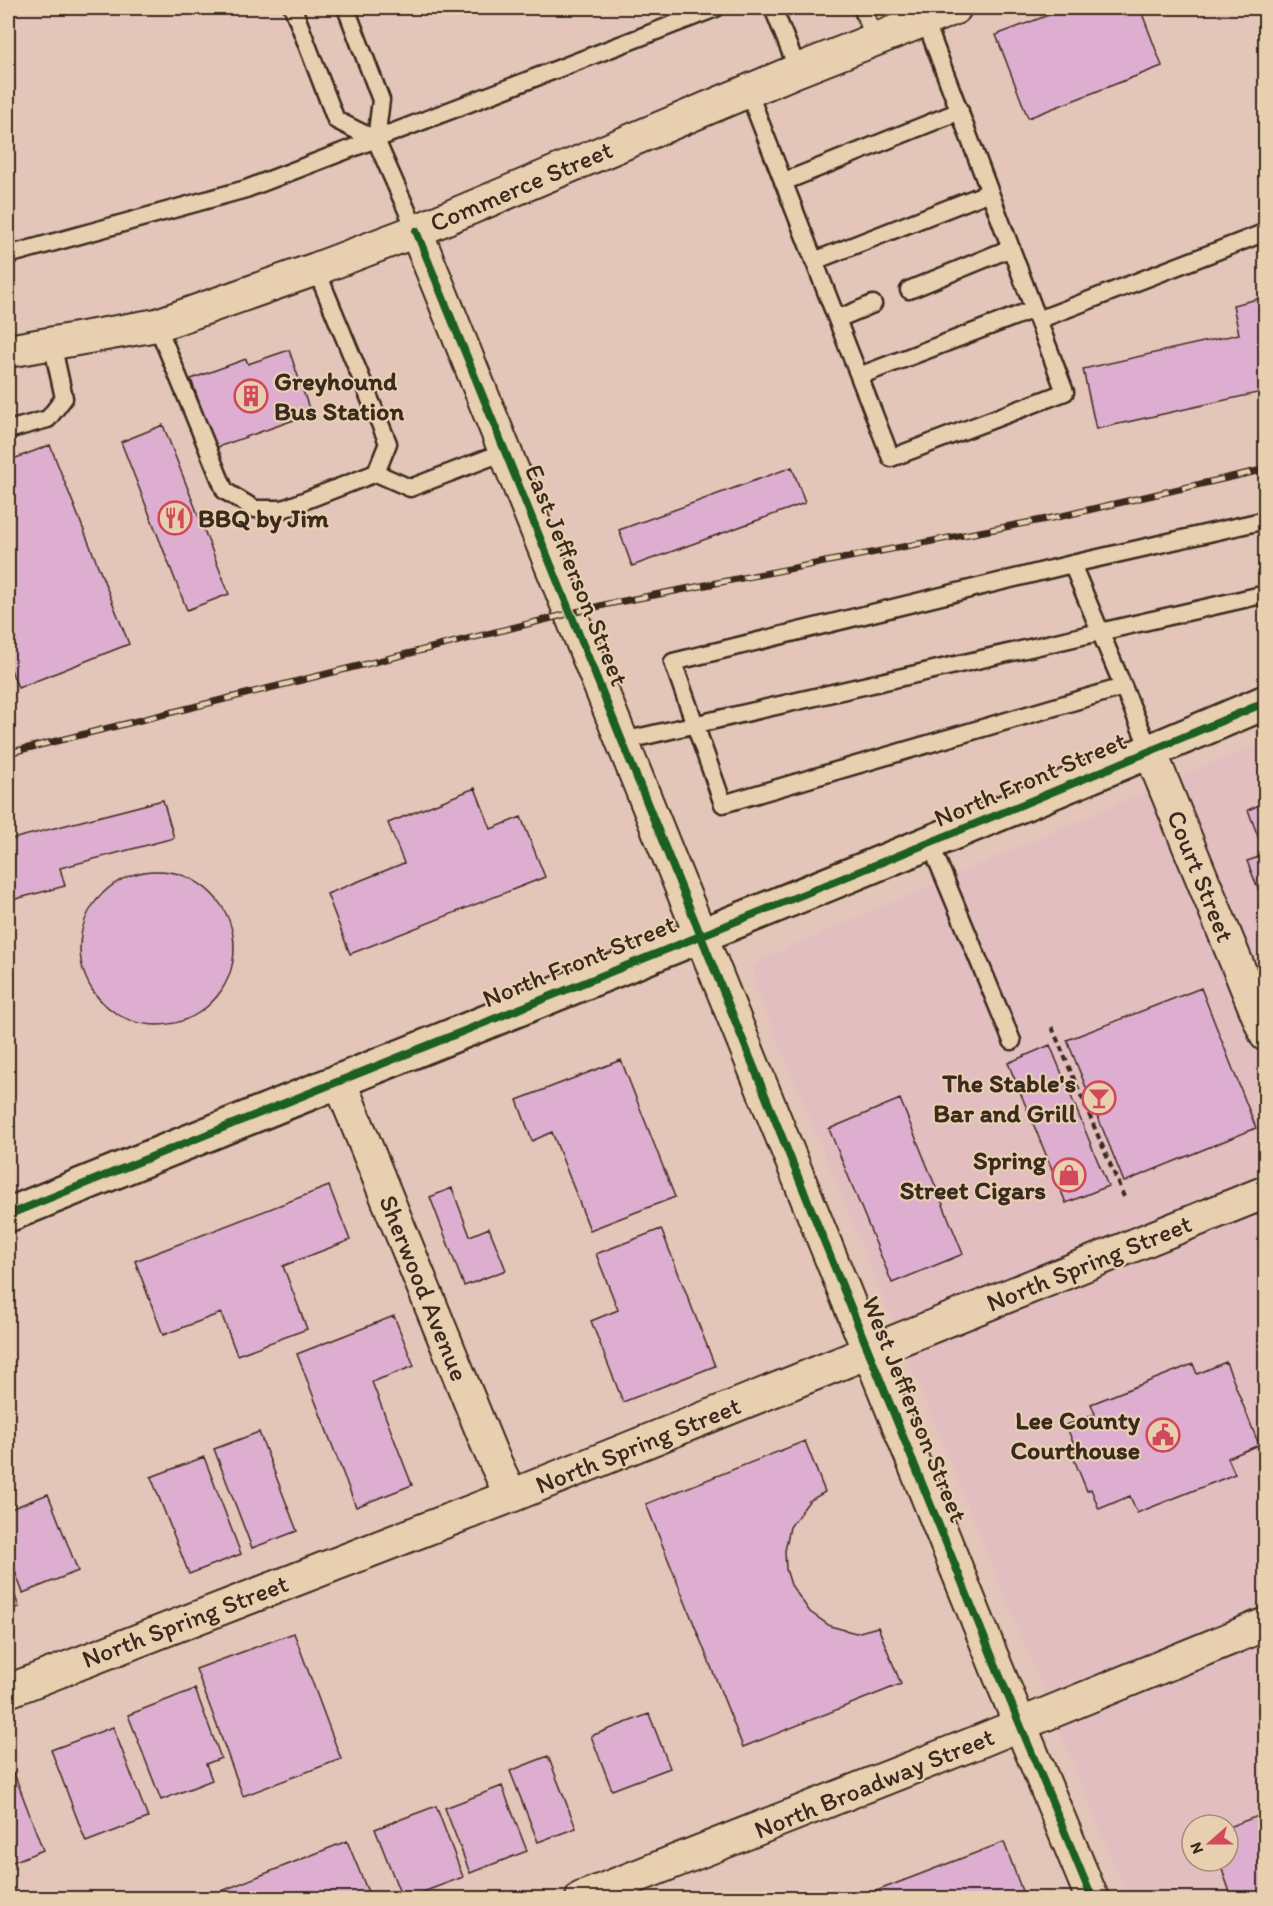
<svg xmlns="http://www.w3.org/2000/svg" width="1273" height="1906" viewBox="0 0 1273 1906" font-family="Itim,sans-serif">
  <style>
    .built { fill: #e2bec1; fill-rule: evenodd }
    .building { fill: #ddaed0; stroke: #3b2a1e; stroke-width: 1.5 }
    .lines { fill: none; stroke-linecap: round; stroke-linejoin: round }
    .service-casing { stroke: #3b2a1e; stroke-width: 21 }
    .minor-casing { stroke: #3b2a1e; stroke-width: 36 }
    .tertiary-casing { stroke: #3b2a1e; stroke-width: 38 }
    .path { stroke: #3b2a1e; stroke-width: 4; stroke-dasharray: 6 4.5; stroke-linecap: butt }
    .service { stroke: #e7cfb0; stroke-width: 16 }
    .minor { stroke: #e7cfb0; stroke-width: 32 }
    .tertiary { stroke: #e7cfb0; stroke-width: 33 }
    .rail-casing { stroke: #3b2a1e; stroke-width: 7 }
    .rail { stroke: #e7cfb0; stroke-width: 4.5; stroke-dasharray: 14; stroke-linecap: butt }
    .cycleway-casing { stroke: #e7cfb0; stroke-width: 11 }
    .cycleway { stroke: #1b5e20; stroke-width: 8 }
    .labels { text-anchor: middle; stroke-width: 4.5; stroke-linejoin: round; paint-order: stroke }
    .street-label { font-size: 26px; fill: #3b2a1e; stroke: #e7cfb0 }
    .poi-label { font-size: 26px; font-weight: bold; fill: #3b2a1e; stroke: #e7cfb0; text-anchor: end }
  </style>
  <rect width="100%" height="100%" fill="#e4c5ba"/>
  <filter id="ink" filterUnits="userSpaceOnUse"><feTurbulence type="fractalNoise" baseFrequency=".0167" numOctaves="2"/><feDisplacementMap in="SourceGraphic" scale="12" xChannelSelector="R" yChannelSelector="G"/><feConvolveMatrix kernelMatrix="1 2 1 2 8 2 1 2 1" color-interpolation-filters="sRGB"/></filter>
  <g filter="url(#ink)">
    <path class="built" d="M1265,742V1898H1128L754,982V975L755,968L762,959L1207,765ZM1192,1825H1228V1861H1192Z"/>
    <path class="building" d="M1067,8H1140L1162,66L1028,118L996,35Z
      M1266,297V391L1096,429L1083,369L1239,334L1233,305Z
      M289,350L311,414L215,448L191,379L246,359L248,364Z
      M163,425L229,594L187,610L121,442Z
      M50,445L129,644L18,688L8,662V461Z
      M792,467L805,503L632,566L619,530Z
      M475,788L491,829L521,817L545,877L350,954L327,894L404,863L388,823Z
      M163,800L174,838L60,868L65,886L8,901V840Z
      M1266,802V909L1247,861L1265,855L1248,810Z
      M80 948a77 77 0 1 1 154 0a77 77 0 1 1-154 0Z
      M1201,988L1256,1128L1124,1182L1067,1040Z
      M1050,1045L1108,1186L1066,1203L1008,1063Z
      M621,1060L675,1197L590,1230L552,1132L532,1141L517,1100Z
      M900,1099L963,1254L892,1283L829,1129Z
      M329,1186L350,1240L283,1266L307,1329L237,1355L221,1313L163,1335L135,1261Z
      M452,1188L470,1236L489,1228L506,1270L464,1286L430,1197Z
      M661,1229L715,1366L623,1402L591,1321L618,1310L596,1254Z
      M394,1316L414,1366L372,1382L412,1485L356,1507L297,1354Z
      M1226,1362L1259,1445L1228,1458L1235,1474L1137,1513L1130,1496L1099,1509L1091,1489L1087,1491L1071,1452L1076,1450L1066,1425L1095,1414L1091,1404L1193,1364L1197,1374Z
      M259,1432L297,1531L252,1548L214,1449Z
      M805,1441L825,1492L809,1501L790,1527L785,1551L786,1569L791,1585L810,1612L830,1626L856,1633L878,1627L901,1684L743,1747L646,1504Z
      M204,1457L241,1554L189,1574L151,1477Z
      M48,1494L78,1571L23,1593L8,1552V1510Z
      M8,1577L19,1607L8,1611Z
      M294,1633L341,1759L243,1796L196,1669Z
      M195,1689L221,1758L206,1764L212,1780L161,1800L128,1715Z
      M649,1714L670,1768L612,1790L591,1736Z
      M113,1727L148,1818L86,1842L51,1750Z
      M548,1756L576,1828L538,1842L510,1771Z
      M14,1773L43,1850L8,1864V1776Z
      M502,1786L527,1851L470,1873L445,1808Z
      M436,1806L463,1877L407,1898H402L375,1829Z
      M1266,1813V1893L1251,1898H1232L1219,1861H1228V1827Z
      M347,1841L368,1892L352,1898H204Z
      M1004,1842L1022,1891L1003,1898H858Z"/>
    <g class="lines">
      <g class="service-casing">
        <path id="service" d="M293,8L336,120L376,140
          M346,8L381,100L376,140L416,231
          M773,8L798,70
          M862,8L875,39
          M748,91L891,458L1065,392L925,20
          M783,182L960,111
          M8,255L246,189L716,8
          M814,261L990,192
          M909,290L1011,248
          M837,319L873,304
          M1038,320L1266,232
          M157,325L225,491L255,509H283L376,473L388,443L316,269
          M859,376L1034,309
          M8,430L48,419L64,398L52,343
          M376,473L410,488L504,452
          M1072,564L1150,751
          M1123,687L723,804L673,662L1072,564L1266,520
          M623,741L1266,594
          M930,843L1012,1041"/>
      </g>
      <g class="minor-casing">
        <path id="minor" d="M416,231L999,1674L1092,1898
          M8,351L157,325L316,269L416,231L798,70L955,8
          M1150,751L1266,1035
          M339,1080L490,1451L511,1496
          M8,1691L511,1496L1266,1192
          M582,1898L980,1741L1266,1624"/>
      </g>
      <g class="tertiary-casing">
        <path id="tertiary" d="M8,1215C427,1044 849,880 1266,702"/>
      </g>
      <path class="path" d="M1052,1027L1124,1197"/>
      <use href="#service" class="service"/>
      <use href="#minor" class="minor"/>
      <use href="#tertiary" class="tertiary"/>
      <g class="rail-casing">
        <path id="rail" d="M8,753L608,604L1062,516L1266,469"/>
      </g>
      <use href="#rail" class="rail"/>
      <g class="cycleway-casing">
        <path id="cycleway" d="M416,231L999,1674L1092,1898
          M8,1215C427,1044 849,880 1266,702"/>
      </g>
      <use href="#cycleway" class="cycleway"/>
    </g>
  </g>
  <defs>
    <g id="building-ring" transform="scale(1.725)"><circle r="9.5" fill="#e7cfb0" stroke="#d1495b" stroke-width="1.5"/><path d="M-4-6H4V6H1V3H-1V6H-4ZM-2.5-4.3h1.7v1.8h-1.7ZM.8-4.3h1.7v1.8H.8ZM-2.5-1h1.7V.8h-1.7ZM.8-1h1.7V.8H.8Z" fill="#d1495b"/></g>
    <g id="restaurant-ring" transform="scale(1.725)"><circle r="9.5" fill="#e7cfb0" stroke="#d1495b" stroke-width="1.5"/><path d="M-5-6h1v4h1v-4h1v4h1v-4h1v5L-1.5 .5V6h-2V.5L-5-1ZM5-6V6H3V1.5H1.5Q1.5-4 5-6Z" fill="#d1495b"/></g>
    <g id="bar-ring" transform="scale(1.725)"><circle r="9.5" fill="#e7cfb0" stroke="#d1495b" stroke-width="1.5"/><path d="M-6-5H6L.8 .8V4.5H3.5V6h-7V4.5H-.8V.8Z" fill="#d1495b"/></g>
    <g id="shop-ring" transform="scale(1.725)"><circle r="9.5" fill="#e7cfb0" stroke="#d1495b" stroke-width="1.5"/><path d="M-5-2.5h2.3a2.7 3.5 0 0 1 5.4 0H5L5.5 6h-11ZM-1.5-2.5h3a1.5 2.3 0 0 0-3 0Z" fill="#d1495b"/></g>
    <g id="civic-ring" transform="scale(1.725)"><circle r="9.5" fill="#e7cfb0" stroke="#d1495b" stroke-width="1.5"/><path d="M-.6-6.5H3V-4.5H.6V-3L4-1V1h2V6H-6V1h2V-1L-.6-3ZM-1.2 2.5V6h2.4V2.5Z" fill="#d1495b"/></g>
  </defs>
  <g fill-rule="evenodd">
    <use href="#building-ring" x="251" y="396"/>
    <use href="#restaurant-ring" x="175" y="518"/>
    <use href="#bar-ring" x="1099" y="1098"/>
    <use href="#shop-ring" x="1069" y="1175"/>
    <use href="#civic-ring" x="1163" y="1435"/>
  </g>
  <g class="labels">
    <g class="street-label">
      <text transform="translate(521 186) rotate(-23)" y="9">Commerce Street</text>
      <text transform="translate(577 575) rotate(68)" y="9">East Jefferson Street</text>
      <text transform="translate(1030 779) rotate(-23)" y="9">North Front Street</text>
      <text transform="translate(1201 876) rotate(68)" y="9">Court Street</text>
      <text transform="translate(579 961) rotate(-22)" y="9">North Front Street</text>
      <text transform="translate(1089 1263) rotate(-22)" y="9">North Spring Street</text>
      <text transform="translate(424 1288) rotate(68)" y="9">Sherwood Avenue</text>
      <text transform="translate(915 1409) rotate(68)" y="9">West Jefferson Street</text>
      <text transform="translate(638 1445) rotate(-22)" y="9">North Spring Street</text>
      <text transform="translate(185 1621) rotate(-21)" y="9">North Spring Street</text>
      <text transform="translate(874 1783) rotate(-22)" y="9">North Broadway Street</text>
    </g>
    <g class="poi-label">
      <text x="274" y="390" text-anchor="start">Greyhound<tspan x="274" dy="30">Bus Station</tspan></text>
      <text x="198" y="527" text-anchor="start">BBQ by Jim</text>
      <text x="1076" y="1092">The Stable's<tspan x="1076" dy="30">Bar and Grill</tspan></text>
      <text x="1046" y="1169">Spring<tspan x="1046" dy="30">Street Cigars</tspan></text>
      <text x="1140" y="1429">Lee County<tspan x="1140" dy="30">Courthouse</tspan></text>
    </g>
  </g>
  <rect width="1273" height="1906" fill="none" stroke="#e7cfb0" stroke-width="30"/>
  <rect x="15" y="15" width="1243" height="1876" fill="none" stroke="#3b2a1e" stroke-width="2" filter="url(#ink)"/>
  <g transform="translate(1210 1843) rotate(249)"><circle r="28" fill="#e7cfb0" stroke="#a28d76" stroke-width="1.5"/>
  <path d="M0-4.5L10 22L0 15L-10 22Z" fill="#d1495b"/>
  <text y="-9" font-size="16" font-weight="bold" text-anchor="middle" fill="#3b2a1e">N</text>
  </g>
</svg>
